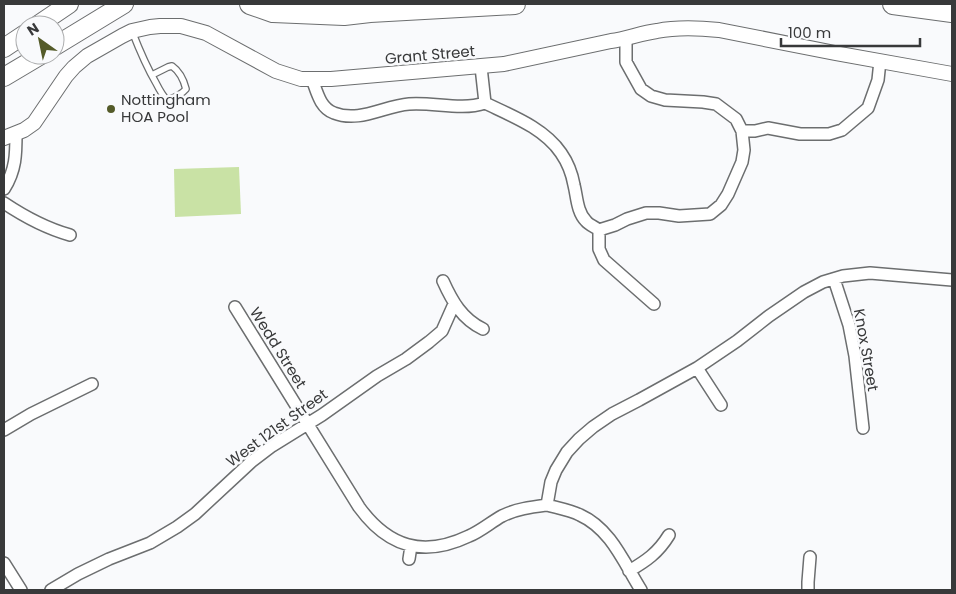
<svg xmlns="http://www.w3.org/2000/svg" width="956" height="594" viewBox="0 0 956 594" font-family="Poppins,sans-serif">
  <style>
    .green { fill: #c9e2a5 }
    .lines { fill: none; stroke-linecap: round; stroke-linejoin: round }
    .service-casing { stroke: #6c6e6f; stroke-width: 8 }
    .minor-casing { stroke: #6c6e6f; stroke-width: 14 }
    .tertiary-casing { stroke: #6c6e6f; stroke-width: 16 }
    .primary-casing { stroke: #6c6e6f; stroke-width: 20 }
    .motorway-casing { stroke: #6c6e6f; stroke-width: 22 }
    .service { stroke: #fff; stroke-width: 5.5 }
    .minor { stroke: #fff; stroke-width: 11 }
    .tertiary { stroke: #fff; stroke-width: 14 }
    .primary { stroke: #fff; stroke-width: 18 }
    .motorway { stroke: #fff; stroke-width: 20 }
    .poi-dot { fill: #545b29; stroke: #f9fafc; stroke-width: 2 }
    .labels { text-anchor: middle; stroke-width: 5; stroke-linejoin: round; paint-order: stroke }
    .street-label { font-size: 15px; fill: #38393a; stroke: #f9fafc }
    .poi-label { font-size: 15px; fill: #38393a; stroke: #f9fafc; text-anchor: start }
  </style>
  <rect width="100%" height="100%" fill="#f9fafc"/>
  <path class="green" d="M239,167L241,214L175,217L174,169Z"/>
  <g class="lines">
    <g class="service-casing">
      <path id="service" d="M132,31C139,49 146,66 156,83C159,89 162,95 167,100C174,98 181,95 186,89C184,81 179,71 172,66L168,67L152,75"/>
    </g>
    <g class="minor-casing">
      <path id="minor" d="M481,67L485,103
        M312,79C317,92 320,108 334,113C359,123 384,106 409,104C435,102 460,111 485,103C512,116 544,128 561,153C568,163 572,174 574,185C577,197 577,212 586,221C589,225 595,227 599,230
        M742,131H755L768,128L800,134H829L842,130L868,108L878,80L880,61
        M4,189C16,170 16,154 16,133
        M4,203C25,217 45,228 70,235
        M599,230L615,225L627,219L646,213H659L679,216L710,214L721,205L728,194L742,162L744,150L742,131L736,119L716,104L703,102L665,100L651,96L641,89L626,62V39
        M599,230V249L604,260L654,304
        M834,279L849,325L855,356L863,428
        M443,281C452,301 462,319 483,329
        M235,307L359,507C388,547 423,558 469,536C481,531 491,522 502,516C516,509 532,507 547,505L551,482L556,470L567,452L579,439L593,427L612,414L639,400L697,368L737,341L769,316L804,292L823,282L843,276L870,273L952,280
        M697,368L721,405
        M4,430L31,414L92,384
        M547,505C558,508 570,510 580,515C611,529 624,563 641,590
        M409,559L411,546
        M4,563L21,590
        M629,571C646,561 658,553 669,535
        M51,590L78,574L109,559L150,543L177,527L195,514L251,462L272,446L322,415L377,376L406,359L429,342L442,331L454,304
        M808,590V582L810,557"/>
    </g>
    <g class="tertiary-casing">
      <path id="tertiary" d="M4,138L24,130L34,123L66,76L74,67L87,56L122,36L132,31L150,27L160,26H181L206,33L276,71L301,79H331L504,64L611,41C627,39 641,33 657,31C677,27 699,28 719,30L835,53L952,74"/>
    </g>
    <g class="primary-casing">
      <path id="primary" d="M38,25L69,4
        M55,46L124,4
        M4,48L25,34
        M4,77L41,55"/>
    </g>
    <g class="motorway-casing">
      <path id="motorway" d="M250,4L273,12L344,15L370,12L515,4
        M893,4L952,12"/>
    </g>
    <use href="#service" class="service"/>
    <use href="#minor" class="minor"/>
    <use href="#tertiary" class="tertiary"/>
    <use href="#primary" class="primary"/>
    <use href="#motorway" class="motorway"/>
  </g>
  <circle class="poi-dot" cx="111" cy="109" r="5"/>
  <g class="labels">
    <g class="street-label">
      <text transform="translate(430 55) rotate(-5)" y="5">Grant Street</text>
      <text transform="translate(278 348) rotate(58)" y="5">Wedd Street</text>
      <text transform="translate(866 350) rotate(80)" y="5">Knox Street</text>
      <text transform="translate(277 428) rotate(-36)" y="5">West 121st Street</text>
    </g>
    <g class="poi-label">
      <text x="121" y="105">Nottingham<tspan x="121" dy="17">HOA Pool</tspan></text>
    </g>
  </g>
  <rect width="956" height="594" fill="none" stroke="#38393a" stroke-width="10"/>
  <g transform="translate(40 40) rotate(327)"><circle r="24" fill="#f9fafc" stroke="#acadae"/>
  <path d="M0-4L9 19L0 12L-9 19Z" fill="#545b29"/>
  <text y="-8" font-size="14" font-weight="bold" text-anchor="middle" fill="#38393a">N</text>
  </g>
  <path d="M781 38v8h139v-8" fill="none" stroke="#38393a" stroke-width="2.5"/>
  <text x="788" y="38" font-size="15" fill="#38393a" stroke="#f9fafc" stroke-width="4" paint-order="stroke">100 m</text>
</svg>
